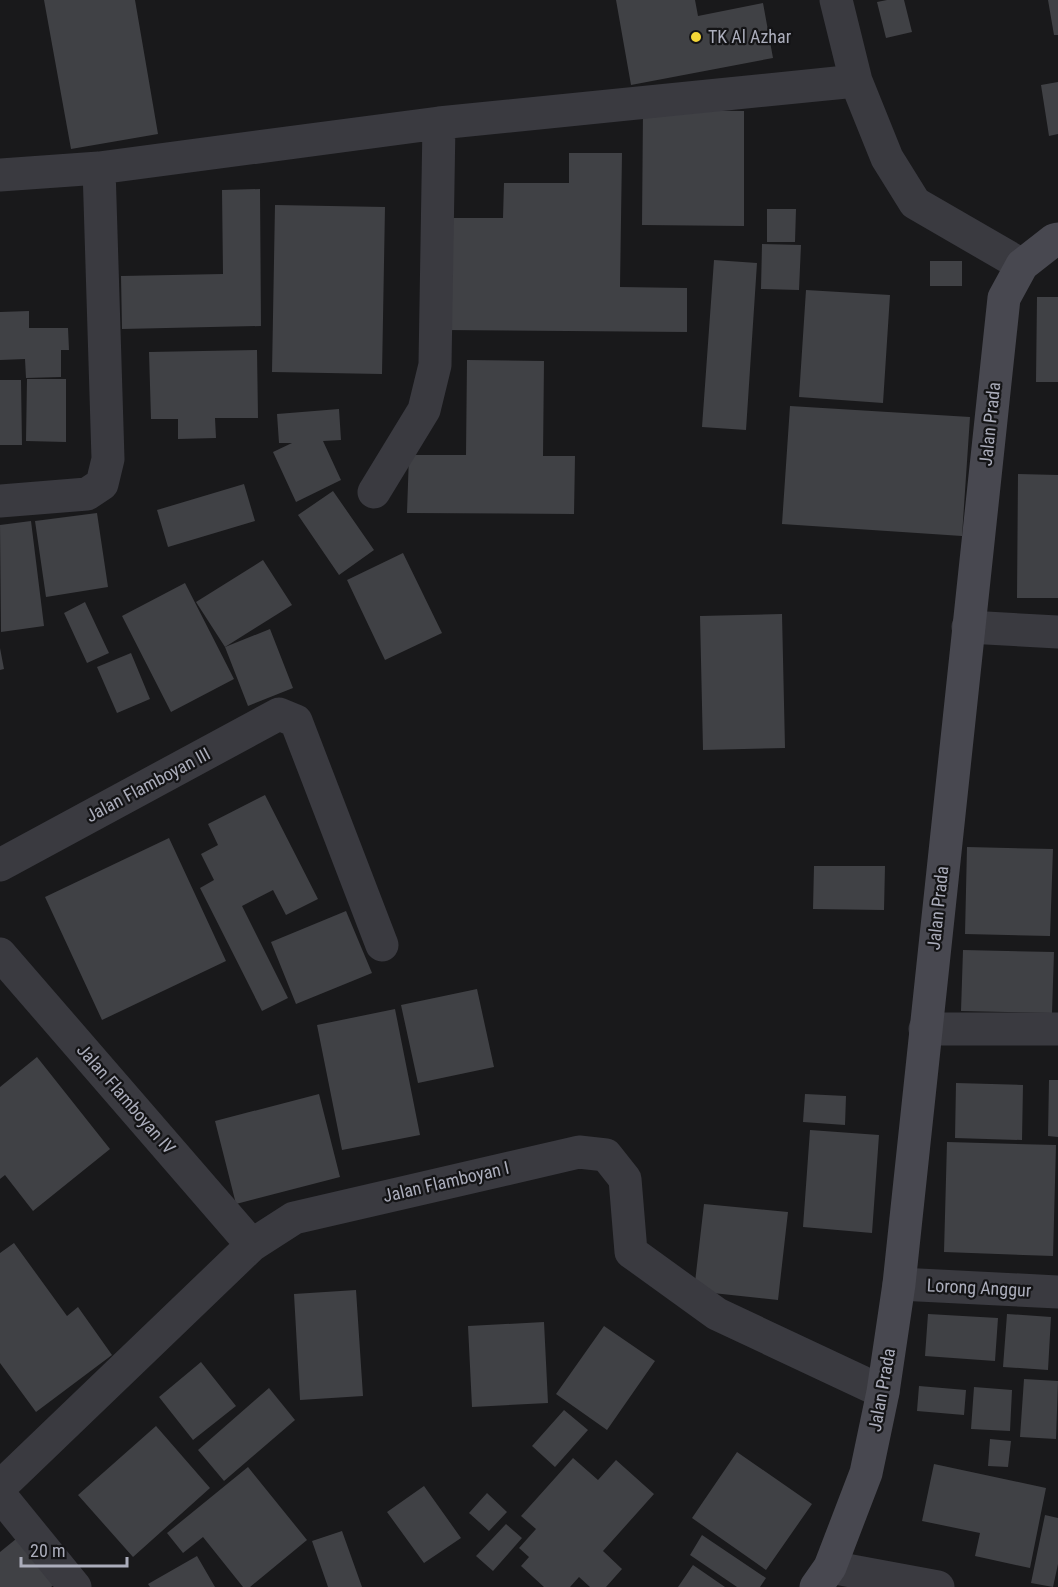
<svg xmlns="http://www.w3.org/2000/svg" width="1058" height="1587" viewBox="0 0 1058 1587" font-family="'Roboto Condensed',sans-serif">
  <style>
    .building { fill: #404145 }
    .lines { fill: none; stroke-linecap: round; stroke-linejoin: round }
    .street { stroke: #3a3a40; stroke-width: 33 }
    .secondary { stroke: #484850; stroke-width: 33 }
    .poi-dot { fill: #f5d737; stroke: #141416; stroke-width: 2 }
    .labels { text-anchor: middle; stroke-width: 4.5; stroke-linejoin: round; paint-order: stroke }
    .poi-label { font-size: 18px; fill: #abadbb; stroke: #141416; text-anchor: start }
    .street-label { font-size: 18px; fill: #abadbb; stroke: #141416 }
  </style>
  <rect width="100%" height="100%" fill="#19191b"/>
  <path class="building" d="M44,0H135L158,134L71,149Z
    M616,0H695L698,16L763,3L773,58L631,85Z
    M887,0H904L912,32L886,38L877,2Z
    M1048,0H1058V35H1054Z
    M1058,82V134L1049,136L1041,85Z
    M643,110L744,111V226L642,225Z
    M569,153H622L620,287L687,288V332L443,330L445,218H503L504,183H569Z
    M260,189L261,326L122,329L121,276L223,274L222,190Z
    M275,205L385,207L382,374L272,372Z
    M767,209H796L795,242H767Z
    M762,244L801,245L799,290L761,289Z
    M714,260L757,263L746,430L702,427Z
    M930,261H962V286H930Z
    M806,290L890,295L883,403L799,397Z
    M1037,297H1058V382H1036Z
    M29,311V328H68L69,350H61V377L26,378L25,359L0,360V312Z
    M257,350L258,418H215L216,438L178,439V419H151L149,352Z
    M467,360L544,361L543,456H575L574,514L407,513L409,455H466Z
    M27,379H66V442L26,441Z
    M0,380H21L22,445H0Z
    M790,406L970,417L962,536L782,524Z
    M339,409L341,440L323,441L341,480L296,502L273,452L292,443H279L277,414Z
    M1018,474L1058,475V598H1017Z
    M244,484L255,521L168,547L157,510Z
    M333,491L374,550L339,575L298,515Z
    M97,513L108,587L46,597L35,521Z
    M31,521L44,626L1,632L0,525Z
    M403,553L442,633L385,660L347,580Z
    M263,560L292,605L225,647L270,629L293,688L248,706L225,647L196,602Z
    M185,583L234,679L171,712L122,616Z
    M85,602L109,653L87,663L64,613Z
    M782,614L785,748L703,750L700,616Z
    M0,648L4,669L0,670Z
    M131,653L150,699L117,713L97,667Z
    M265,795L318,899L286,915L273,890L242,906L288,998L262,1011L200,888L214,880L201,854L218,845L208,824Z
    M169,838L226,961L102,1020L45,897Z
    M967,847L1053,849L1050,936L965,934Z
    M814,866H885L884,910L813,909Z
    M346,911L372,973L296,1004L271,942Z
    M963,950L1054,952L1052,1013L961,1011Z
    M477,989L494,1067L418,1083L401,1005Z
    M395,1009L420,1135L342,1150L317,1025Z
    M37,1057L110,1149L33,1211L5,1175L0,1179V1087Z
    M1049,1080H1058V1137L1048,1136Z
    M956,1083L1023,1085L1022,1140L955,1138Z
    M319,1094L340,1177L236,1204L215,1121Z
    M805,1094L846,1096L845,1125L803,1122Z
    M810,1130L879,1135L872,1233L803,1227Z
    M947,1142L1056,1145L1053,1256L944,1252Z
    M704,1204L788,1212L778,1300L694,1291Z
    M14,1243L67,1316L78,1307L112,1355L36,1412L0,1363V1253Z
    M356,1290L363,1396L300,1400L294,1294Z
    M928,1314L998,1318L995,1361L925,1356Z
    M1007,1314L1051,1317L1048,1370L1003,1367Z
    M544,1322L548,1403L472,1407L468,1326Z
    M604,1326L655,1361L607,1430L556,1394Z
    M201,1362L236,1406L193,1440L159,1397Z
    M1024,1379L1058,1381L1056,1439L1020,1437Z
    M919,1386L966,1390L964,1415L917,1411Z
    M974,1387L1012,1390L1010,1431L971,1429Z
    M269,1388L295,1420L224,1481L198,1450Z
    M564,1410L588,1430L555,1467L532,1446Z
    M156,1426L210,1488L133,1557L78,1495Z
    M990,1439L1011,1441L1008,1467L988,1466Z
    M737,1452L812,1504L766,1570L692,1518Z
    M573,1458L598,1480L616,1460L654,1494L603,1551L622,1569L606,1587H590L579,1577L570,1587H544L521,1566L529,1557L519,1548L536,1529L521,1516Z
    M934,1464L1046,1488L1030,1568L975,1556L980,1533L922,1521Z
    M248,1467L307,1540L250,1587H243L203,1537L183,1553L167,1533Z
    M424,1486L461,1538L424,1563L387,1512Z
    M487,1493L507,1512L489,1531L469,1513Z
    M1045,1515L1058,1518V1564L1053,1587L1031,1583Z
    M506,1524L522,1538L493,1571L476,1556Z
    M342,1531L362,1587H328L312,1541Z
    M702,1535L766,1578L760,1587H737L690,1555Z
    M16,1539L54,1585L51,1587H0V1552Z
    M197,1556L215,1587H150L148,1584Z
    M693,1565L725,1587H678Z"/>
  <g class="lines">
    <path class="street" d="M836,0L856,81L887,158L915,203L1022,265
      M0,175L99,168L439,123L856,81
      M374,492L424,410L435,365L439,123
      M0,501L87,494L102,484L108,459L99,168
      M968,627L1058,632
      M0,865L279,714L296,721L382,945
      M0,954L252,1245
      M925,1029H1058
      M899,1284L1058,1292
      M0,1487L252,1245L294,1218L579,1152L606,1155L625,1179L631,1252L717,1314L883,1392
      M0,1495L75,1587
      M830,1567L938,1587"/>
    <path class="secondary" d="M816,1587L830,1567L866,1473L883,1392L899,1284L1004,298L1022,265L1054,240L1058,239"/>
  </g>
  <circle class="poi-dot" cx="696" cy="37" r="6"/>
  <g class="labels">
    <g class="poi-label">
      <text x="708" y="43">TK Al Azhar</text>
    </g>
    <g class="street-label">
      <text transform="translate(990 424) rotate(-84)" y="6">Jalan Prada</text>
      <text transform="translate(148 785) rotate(-28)" y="6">Jalan Flamboyan III</text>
      <text transform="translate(938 908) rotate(-84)" y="6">Jalan Prada</text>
      <text transform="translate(126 1099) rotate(49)" y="6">Jalan Flamboyan IV</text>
      <text transform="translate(446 1182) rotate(-13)" y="6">Jalan Flamboyan I</text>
      <text transform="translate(979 1288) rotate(3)" y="6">Lorong Anggur</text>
      <text transform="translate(882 1390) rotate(-80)" y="6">Jalan Prada</text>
    </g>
  </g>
  <path d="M21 1557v9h106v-9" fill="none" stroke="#abadbb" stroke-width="3"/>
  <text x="30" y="1557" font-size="18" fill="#abadbb" stroke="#141416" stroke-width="4.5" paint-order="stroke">20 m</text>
</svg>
